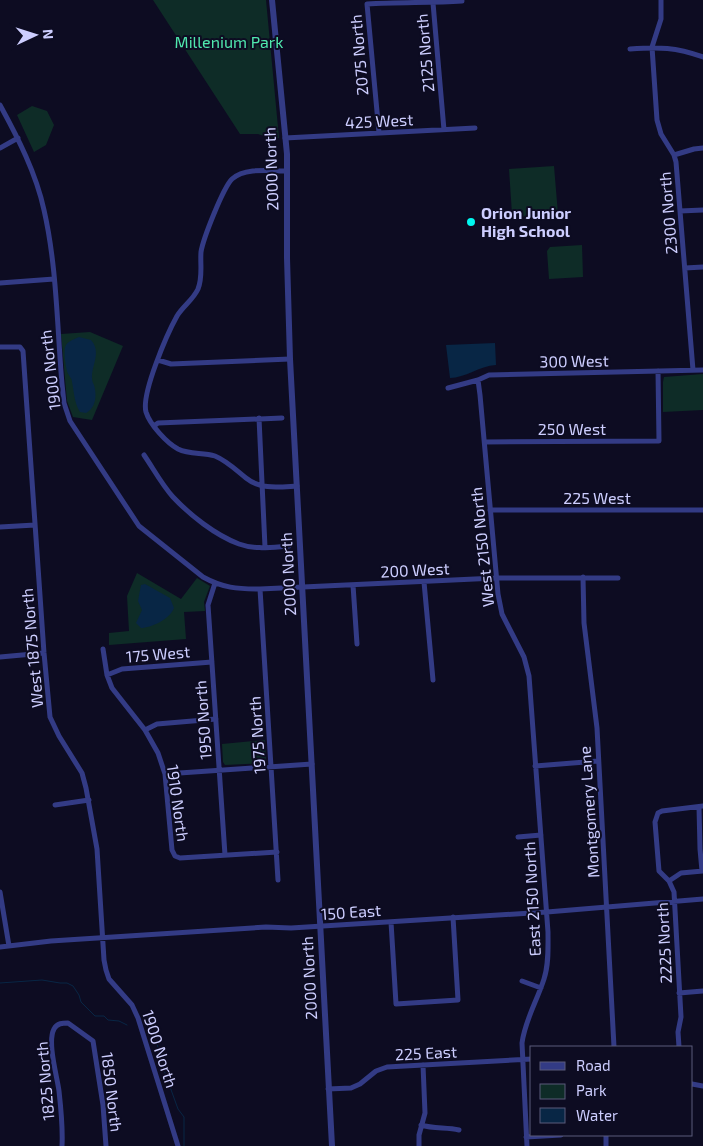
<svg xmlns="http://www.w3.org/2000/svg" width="703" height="1146" viewBox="0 0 703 1146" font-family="'Exo 2',sans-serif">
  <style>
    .green { fill: #0e2c27 }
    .water { fill: #082645 }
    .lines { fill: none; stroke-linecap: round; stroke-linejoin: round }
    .stream { stroke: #082645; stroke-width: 1 }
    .minor { stroke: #333b85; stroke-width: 5 }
    .tertiary { stroke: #333b85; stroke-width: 6 }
    .poi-dot { fill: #00f8f0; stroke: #0d0c22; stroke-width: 2 }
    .labels { text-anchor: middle; stroke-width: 4; stroke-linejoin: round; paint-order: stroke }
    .park-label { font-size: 16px; fill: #50e8ae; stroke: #0d0c22 }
    .street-label { font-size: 16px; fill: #cdceff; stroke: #0d0c22 }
    .poi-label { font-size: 16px; font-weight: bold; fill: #cdceff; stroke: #0d0c22; text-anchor: start }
  </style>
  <rect width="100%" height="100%" fill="#0d0c22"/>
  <path class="green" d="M153,0H266L279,138L273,139L258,134H240Z
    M32,106L47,111L54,125L46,145L34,152L17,115Z
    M554,166L558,214L516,217L512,214L509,169Z
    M582,245L583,277L549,279L547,251L550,247Z
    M90,332L123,346L92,420L73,417L67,401L61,334Z
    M703,374V410L663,412V382L664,377Z
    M137,573L181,599L197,578L210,586L204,602L205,611L184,612L186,639L109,645V633L129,631L127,596Z
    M265,740L266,760L264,763L225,765L223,762L222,744Z"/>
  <path class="water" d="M79,337L91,340C102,352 91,366 92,378C92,381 93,383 94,385C97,395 96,408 86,413L80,412C74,403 74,391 72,382C72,378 70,378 69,375C66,371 66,365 65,360C64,345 64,343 79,337Z
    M495,343L496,365C479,366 465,378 450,378L446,345Z
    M145,584L170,598L174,608C170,619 151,628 141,628L136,623L142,610L138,601L141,585Z"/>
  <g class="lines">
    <path class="stream" d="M0,983L42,980L60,983H67L73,986L79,995L81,1002L95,1016H104L108,1020L119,1021L127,1025
      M157,1043L161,1062L178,1109L184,1117V1146"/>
    <path class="minor" d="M661,0V19L652,47L657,120L661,134L674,155L676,162L693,370
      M433,3L444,130
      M630,49C660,47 675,47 703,57
      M0,105C18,138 36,173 44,210C57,267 57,327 62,384L64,403L70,421L139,526L203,577C223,588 237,589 260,589L496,578H618
      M379,133L367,4C399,2 431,3 462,1
      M285,138L475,128
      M0,148L18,138
      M674,155L694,149L703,148
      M287,171C271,171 245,167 232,179C223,188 203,239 201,252C200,264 203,277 198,289C193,300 183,306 177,316C167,334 141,394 146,412C150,425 167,443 178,449C190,455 203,452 215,456C227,461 236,470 246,478C261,490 279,487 297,486
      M680,211L703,210
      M685,268L703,267
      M0,283L54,279
      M0,347H20L23,351L44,653L50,717L59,736L82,773L86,788L97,849L104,960L106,970L109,979L132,1005L138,1018L178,1146
      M158,360L171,364L290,359
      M478,380L480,395L498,594L502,614L524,657L529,676L548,932C548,947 549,964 544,979C537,1001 525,1020 522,1043L527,1146
      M448,388L478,380L489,375L703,370
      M259,418L265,547
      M154,426L158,423L282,418
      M485,442L659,441L658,371
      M144,455C153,468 162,485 173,497C190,515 215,535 239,544C255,550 273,547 289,546
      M490,510H703
      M0,527L35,525
      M583,577L584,623L597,728L614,1047
      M424,582L433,680
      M215,583L208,605L225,855
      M353,585L357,644
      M260,589L278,880
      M103,649L107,675L112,688L145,730L158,753L165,774L172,850L175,856L180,858L277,852
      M0,657L44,653
      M107,675L122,669L212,662
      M145,730L157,724L216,719
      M535,766L598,761
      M165,774L312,764
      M55,805L89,800
      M699,807L700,849L702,871
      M518,837L541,835
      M669,881L681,873L703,871
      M0,892L9,946
      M391,922L396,1004L458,1000L453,917
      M0,947L51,941L266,927L291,928L547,912L703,899
      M522,981L541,988
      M679,993L703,991
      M679,1047L678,1032L681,1017L674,892L669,881L659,871L655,822L658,813L662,811L703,806
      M692,1084L703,1086
      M328,1089L351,1088L360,1084L376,1071L387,1067L532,1059
      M421,1125C434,1129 447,1127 459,1130
      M526,1137L561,1135
      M62,1146C63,1128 61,1109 59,1091C57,1076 47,1042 54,1029C57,1023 63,1023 68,1023L93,1041L103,1105L106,1146
      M419,1146V1135L425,1113L423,1065
      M606,1146V1135"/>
    <path class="tertiary" d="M272,0L287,154V258L290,359L332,1146"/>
  </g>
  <circle class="poi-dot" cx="471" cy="222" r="5"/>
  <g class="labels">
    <g class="park-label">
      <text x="229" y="48">Millenium Park</text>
    </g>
    <g class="street-label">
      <text transform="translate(425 53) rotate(-95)" y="6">2125 North</text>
      <text transform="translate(359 55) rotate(-95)" y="6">2075 North</text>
      <text transform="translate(379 121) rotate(-3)" y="6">425 West</text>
      <text transform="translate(271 169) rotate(-92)" y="6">2000 North</text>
      <text transform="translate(668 213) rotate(-95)" y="6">2300 North</text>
      <text transform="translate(574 361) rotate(-1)" y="6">300 West</text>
      <text transform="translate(50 370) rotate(-97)" y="6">1900 North</text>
      <text x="572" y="435">250 West</text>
      <text x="597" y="504">225 West</text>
      <text transform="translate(482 547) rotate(-96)" y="6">West 2150 North</text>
      <text transform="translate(415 570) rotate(-3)" y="6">200 West</text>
      <text transform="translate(288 574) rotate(-93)" y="6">2000 North</text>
      <text transform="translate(32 648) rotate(-95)" y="6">West 1875 North</text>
      <text transform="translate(158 654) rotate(-5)" y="6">175 West</text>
      <text transform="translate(203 720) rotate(-94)" y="6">1950 North</text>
      <text transform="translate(257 735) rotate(-94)" y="6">1975 North</text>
      <text transform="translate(178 803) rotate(82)" y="6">1910 North</text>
      <text transform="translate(589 812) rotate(-94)" y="6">Montgomery Lane</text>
      <text transform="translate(532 899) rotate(-93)" y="6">East 2150 North</text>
      <text transform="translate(351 912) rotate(-4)" y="6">150 East</text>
      <text transform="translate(664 943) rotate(-93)" y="6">2225 North</text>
      <text transform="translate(309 978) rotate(-93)" y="6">2000 North</text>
      <text transform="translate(160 1049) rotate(72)" y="6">1900 North</text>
      <text transform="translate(426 1053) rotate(-3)" y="6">225 East</text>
      <text transform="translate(45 1081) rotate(-95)" y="6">1825 North</text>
      <text transform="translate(112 1092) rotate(83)" y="6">1850 North</text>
    </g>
    <g class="poi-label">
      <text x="481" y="219">Orion Junior<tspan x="481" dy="18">High School</tspan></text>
    </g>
  </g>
  <rect x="530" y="1046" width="162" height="90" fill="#0d0c22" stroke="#5a5a7a"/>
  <rect x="540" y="1062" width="25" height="8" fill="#333b85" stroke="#5a5a7a"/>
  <text x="576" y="1071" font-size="15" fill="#cdceff">Road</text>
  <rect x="540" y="1084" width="25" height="15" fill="#0e2c27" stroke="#5a5a7a"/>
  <text x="576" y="1096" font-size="15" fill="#cdceff">Park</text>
  <rect x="540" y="1108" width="25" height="15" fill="#082645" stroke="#5a5a7a"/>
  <text x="576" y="1121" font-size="15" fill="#cdceff">Water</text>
  <g transform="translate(35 35) rotate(86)" stroke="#0d0c22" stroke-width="4" paint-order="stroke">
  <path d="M0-4L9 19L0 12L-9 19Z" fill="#cdceff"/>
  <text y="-8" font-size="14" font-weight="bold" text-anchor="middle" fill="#cdceff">N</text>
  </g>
</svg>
